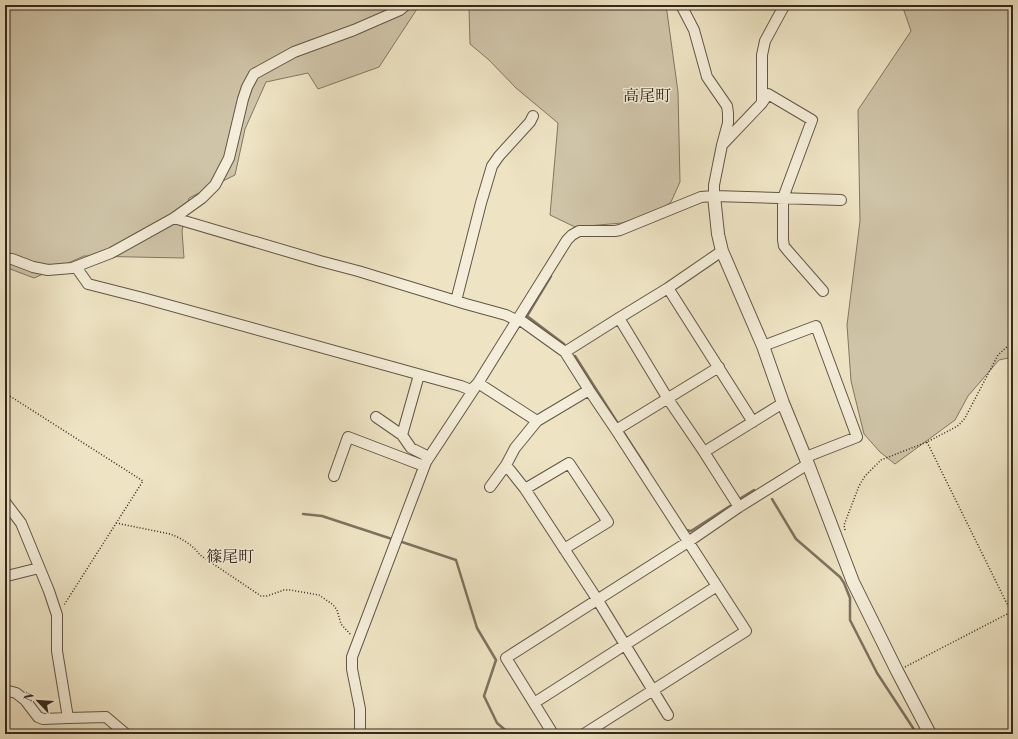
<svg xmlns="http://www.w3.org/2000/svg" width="1018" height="739" viewBox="0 0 1018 739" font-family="'Libre Bodoni','Noto Serif JP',serif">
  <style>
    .green { fill: #cfc4a8; stroke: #827662 }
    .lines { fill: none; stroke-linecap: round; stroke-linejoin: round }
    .stream { stroke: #7e725f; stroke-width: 2.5 }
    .minor-casing { stroke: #635647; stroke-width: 12 }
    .tertiary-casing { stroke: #635647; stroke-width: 14 }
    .path { stroke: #35271d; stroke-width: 1.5; stroke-dasharray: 1 2; stroke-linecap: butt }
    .minor { stroke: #f4edd9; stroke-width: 10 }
    .tertiary { stroke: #f4edd9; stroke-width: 12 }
    .labels { text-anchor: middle; stroke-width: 3; stroke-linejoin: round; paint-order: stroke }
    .quarter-label { font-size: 16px; fill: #35271d; stroke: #f4edd9 }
  </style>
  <rect width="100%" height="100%" fill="#eee4c4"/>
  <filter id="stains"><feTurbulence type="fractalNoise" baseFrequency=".005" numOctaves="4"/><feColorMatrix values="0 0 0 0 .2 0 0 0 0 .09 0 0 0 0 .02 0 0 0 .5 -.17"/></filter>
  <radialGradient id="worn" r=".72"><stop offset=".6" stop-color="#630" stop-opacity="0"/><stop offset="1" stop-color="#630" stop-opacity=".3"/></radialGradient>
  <path class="green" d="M5,5H665L667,12L678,92L680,182L671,202L661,210L622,223L575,227L550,215L558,123L516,88L489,60L470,44L469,8L417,9L379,67L318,89L308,73L266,82L245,129L235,175L189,198L182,231L184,258L84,256L34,278L5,267Z
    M902,5H1013V357L999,360L968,396L955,420L895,464L880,452L864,434L851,381L847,325L860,221L858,110L911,31Z"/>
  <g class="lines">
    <path class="stream" d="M551,276L527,316L564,344
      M575,356L617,422
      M624,433L648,470
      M741,498L754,490
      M772,499L796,539L840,577L844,583L850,598V620L877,673L917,734
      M303,514L322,516L395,540
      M685,528L686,530L691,531L730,506
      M399,541L456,560L477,628L496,660L484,696L497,723L510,734"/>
    <g class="minor-casing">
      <path id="minor" d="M681,5L694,30L707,77L727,106L728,113V123L722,145L714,185V196
        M762,103V55L765,41L784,6V5
        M722,145L762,103L768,94L812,120L783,198V240L784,246L788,251L823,291
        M174,218L320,261L358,271L466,304L506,315L514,319H519L565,352L589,390L616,430L746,631L584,734
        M5,259H12L33,267L48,270L72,268L111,253L174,218L202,198L215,185L229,158L243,99L247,87L254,74L294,52L354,30L400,10L406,5
        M76,267L88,284L143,298L461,386L471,390L478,383L537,421L589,390
        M668,288L753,422
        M456,301L481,203L492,166L499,156L530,122L533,116
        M619,318L668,399L704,452L739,507
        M763,346L816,326L857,437L806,457
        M565,352L619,318L668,288L722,251
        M419,375L402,435L411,448L429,457
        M376,417L402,435
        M616,430L719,367
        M704,452L783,403
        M506,465L525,489L597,599L668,715
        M334,476L348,437L424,466
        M490,487L506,465L515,448L537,421
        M525,489L569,463L608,522L564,549
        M5,502L21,523L49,591L57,615V651L68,718
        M5,576L11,575L39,568
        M5,690L16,693L25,700L38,717L43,719L68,718L106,717L126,734
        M534,703L717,586
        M360,734V709L352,669V657L426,462L478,383L567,240L572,235L579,231H615L620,230L701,197L714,196L841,200
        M553,734L506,658L688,542L739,507L808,464"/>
    </g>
    <g class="tertiary-casing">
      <path id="tertiary" d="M714,196L718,234L722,251L763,346L783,403L808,464L853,582L897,671L930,734"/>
    </g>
    <path class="path" d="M5,393L143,481L64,605
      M927,442L1013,616
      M116,523L170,534C181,538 193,545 200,555L261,596H267L284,590H290L319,595L332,604L334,606L337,610L341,624L351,635
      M845,530L844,525L859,486L865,476L881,460L927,442L954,428L959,425L965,418L998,355L1010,344H1013
      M905,667L1013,611"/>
    <use href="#minor" class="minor"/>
    <use href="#tertiary" class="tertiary"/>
  </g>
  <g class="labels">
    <g class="quarter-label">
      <text x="647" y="101">高尾町</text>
      <text x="230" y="562">篠尾町</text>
    </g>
  </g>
  <rect width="1018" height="739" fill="none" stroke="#eee4c4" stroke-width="20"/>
  <rect x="6" y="6" width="1006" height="727" fill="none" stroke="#35271d" stroke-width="2"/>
  <rect x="10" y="10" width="998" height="719" fill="none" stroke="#35271d"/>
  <g transform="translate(38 701) rotate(295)" stroke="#f4edd9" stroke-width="3" paint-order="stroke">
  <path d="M0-3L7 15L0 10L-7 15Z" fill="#35271d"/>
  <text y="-6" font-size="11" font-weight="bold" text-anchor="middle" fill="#35271d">N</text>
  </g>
  <rect width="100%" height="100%" filter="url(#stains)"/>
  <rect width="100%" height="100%" fill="url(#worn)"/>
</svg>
